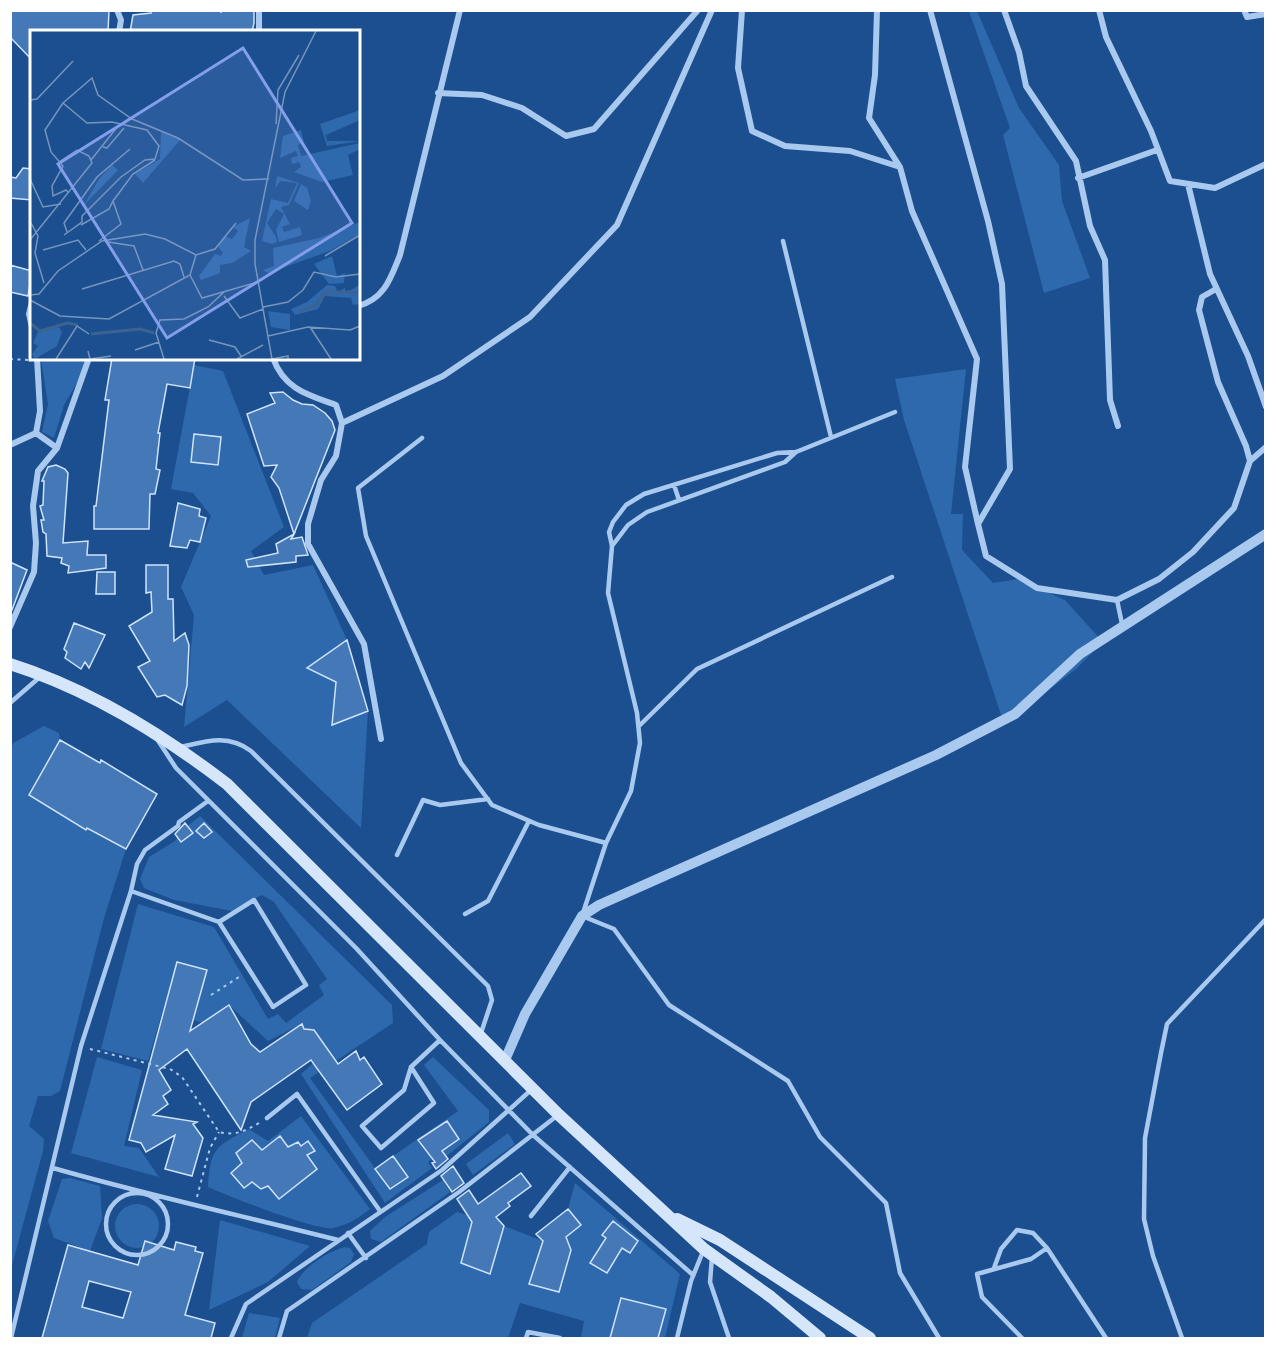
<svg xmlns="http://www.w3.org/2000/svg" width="1276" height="1349" viewBox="0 0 1276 1349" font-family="'Noto Sans',sans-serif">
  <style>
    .green { fill: #2e69ad }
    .building { fill: #4478b7; stroke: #cfe3fa; stroke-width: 1.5; fill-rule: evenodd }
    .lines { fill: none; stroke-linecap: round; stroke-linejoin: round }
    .path { stroke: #a9c9ee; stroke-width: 2; stroke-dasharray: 3 4.5; stroke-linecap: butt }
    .service { stroke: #a9c9ee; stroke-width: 4.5 }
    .minor { stroke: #a9c9ee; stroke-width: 6 }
    .tertiary { stroke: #a9c9ee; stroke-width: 10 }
    .secondary { stroke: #d6e6fa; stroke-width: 12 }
    .inset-river { fill: none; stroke: #3c6290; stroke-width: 3 }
    .inset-road { fill: none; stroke: #7695bc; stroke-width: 1.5 }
    .view { fill: #839eea; fill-opacity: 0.15; stroke: #839eea; stroke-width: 3 }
    .inset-edge { fill: none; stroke: #fff; stroke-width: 3 }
  </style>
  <rect width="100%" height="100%" fill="#1b4f8f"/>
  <path class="green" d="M969,11H977L1019,108L1059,165L1062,201L1090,278L1044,293L1003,135L1010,128Z
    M41,359H85V369L64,405L54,438L42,432L48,404Z
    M194,365L223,371L284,527L251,551L264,575L313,565L347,640L307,668L336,682L332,725L368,711L361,828L227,700L184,727L194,615L181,587L211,516L193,493L171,489Z
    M966,369L951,514H963L962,550L993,583L1018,579L1065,600L1103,642L1076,669L1004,724L904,420L895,379Z
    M44,726L59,733L60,740L29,795L86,830L87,828L126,849L104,918L60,1091L51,1096H38L29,1126L44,1139L43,1151L11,1269V751L13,743Z
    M200,816L392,1005L393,1023L310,1078L390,1189L408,1177L393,1156L458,1111L424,1065L433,1057L489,1110V1122L438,1163L434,1158L428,1162L432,1168L385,1203L301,1074L328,1050L314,1030L304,1029L302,1024L268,1041L229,1005L203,1023L194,1020L207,970L177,962L148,1061L101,1049L138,904L214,927L268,1019L278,1014L286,1023L324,995L319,985L327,979L274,902L262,895L232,911L174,900L144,888L140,879L149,857L175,841L184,829Z
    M97,1057L142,1070L124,1146L139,1148L159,1177L71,1153Z
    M301,1116L370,1209C359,1218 348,1225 333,1228C316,1231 228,1196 208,1187C210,1148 216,1146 249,1129L268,1141Z
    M508,1133L515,1144L473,1175L466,1164Z
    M70,1178L100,1186L102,1218L90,1251L54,1238L48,1221L62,1179Z
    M443,1180L450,1192L381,1242L371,1239L370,1231L385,1217Z
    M575,1183L680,1274L665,1338H581L584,1321L520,1303L508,1338H307L312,1323L427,1244L429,1232L457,1212L467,1215L472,1223L461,1263L490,1274L504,1226L543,1241L529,1284L559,1292L571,1250L566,1237L581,1225L568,1209Z
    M115 1226a22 22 0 1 1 44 0a22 22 0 1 1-44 0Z
    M220,1220L310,1246L268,1282L209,1310Z
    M345,1247L350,1248L354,1254L351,1262L312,1290L301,1289L297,1282C303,1267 329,1251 345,1247Z
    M249,1313L280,1318L275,1338H242Z"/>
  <path class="building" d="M10,10H109L108,32H32V60L10,37Z
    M151,10H254V23L252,32H130L133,15L151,13Z
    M23,168L32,169V200L10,198V177L16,178Z
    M10,265L32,271L28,296L10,292Z
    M112,358H195L190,388L167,384L158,433H160L156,469L160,470L155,494H150L149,529H94V506H96L109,400H105Z
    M283,392L293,400L302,404L313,405L325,413L332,421L335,430L294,534L279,488L271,477L277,465L264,466L247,414L275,403L270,393Z
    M194,434L221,437L218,465L191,462Z
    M56,465L65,469L68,473L63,543L88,541L87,555H106V568L68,573L69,566L61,563L62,558L47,556L46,534L43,532L41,520H44L40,506L43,505L44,481H42L48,467Z
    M178,503L200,509L199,516L206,518L200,542L190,540L187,548L170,546Z
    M294,534L291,539L302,537L308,555L296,556V562L248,567L246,560L278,553L276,544Z
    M10,562L27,570L12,610H10Z
    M146,565H168V599H173L174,641L185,633L189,645L187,686L182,705L165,695L157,697L138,667L150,661L129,626L152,612L151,592L146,593Z
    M97,572H115V594H96Z
    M74,623L105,635L89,668L85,662L81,669L65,658L67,652L64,649Z
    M347,640L368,711L332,725L336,682L307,668Z
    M60,740L100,763L101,760L157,794L126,849L87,828L86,830L29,795Z
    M185,823L193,833L181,842L175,834Z
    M204,823L212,832L204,838L196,831Z
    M177,962L207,970L190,1031L229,1005L251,1044L260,1052L302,1024L304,1029L314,1030L338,1064L356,1051L360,1060L364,1057L382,1084L347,1110L311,1060L251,1102L241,1130L187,1049L159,1070L171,1090L163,1096L168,1104L153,1115L197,1122L193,1124L203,1138L192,1176L165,1169L175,1135L146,1152L141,1143L129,1140Z
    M447,1121L459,1139L442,1151L448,1159L436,1169L432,1163L435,1162L418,1140Z
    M280,1136L288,1147L298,1142L301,1146L308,1141L315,1151L307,1155L317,1169L279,1199L268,1186L261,1189L252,1182L244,1188L231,1173L242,1163L236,1153L252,1140L262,1150Z
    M393,1156L408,1177L390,1189L375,1169Z
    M453,1166L464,1183L452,1192L441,1176Z
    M521,1173L531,1186L508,1203L510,1206L496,1217L504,1226L490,1274L461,1263L472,1222L457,1199L469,1190L478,1204Z
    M568,1209L581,1225L566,1237L571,1250L559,1292L529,1284L543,1241L536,1234Z
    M613,1221L638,1241L630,1253L622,1248L607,1273L590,1263L606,1238L602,1235Z
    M145,1241L174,1250L176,1242L196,1247L195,1251L203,1253L185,1315L215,1323L211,1338H42L68,1245L138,1265ZM89,1281L131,1292L123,1318L82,1307Z
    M621,1298L666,1309L658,1338H610Z"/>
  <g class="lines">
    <path class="path" d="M221,13V10
      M10,359L28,360
      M211,995L242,975
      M90,1049L170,1069L182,1077L219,1132C236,1136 245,1131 259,1123
      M197,1197L210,1148L219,1132"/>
    <path class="service" d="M783,241L831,437
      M895,412L796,452L777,453L644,494L626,505L613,522L609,532L612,546L608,593L637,713L640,743L631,791L606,843L582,916L614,929L669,1005L788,1081L820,1137L886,1203L900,1273L939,1338
      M422,438L358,488L366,536L461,763L492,805L539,825L606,843
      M674,485L679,500
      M612,546L628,525L647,512L785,462L796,452
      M1117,600L1122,624
      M10,703L41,676
      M639,726L697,669L892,577
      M157,739L176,768L356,948L440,1040L533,1135L693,1275
      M181,747C207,741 228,734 251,751L488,986L492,1000L481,1033
      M397,855L423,800L440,805L488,799
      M131,891L219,922L273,1007L306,985L254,900L219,922
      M465,914L488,901L529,821
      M411,1067L434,1103L381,1148L362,1126L404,1090L411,1067L440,1040
      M267,1118L297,1094L380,1211
      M53,1168C147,1195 243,1216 338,1240
      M106 1224a31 31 0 1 1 62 0a31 31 0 1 1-62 0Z
      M531,1216L570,1167
      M348,1233L366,1258
      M712,1257L710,1282L729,1338
      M994,1268L1001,1249L1017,1230L1033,1233L1047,1248
      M11,1338L81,1046L131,891L137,864L145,850L178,826L179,822L208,801
      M231,1338L246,1304L442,1170L531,1090
      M279,1338L287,1311L459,1192L558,1115
      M526,1338L528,1332L560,1338
      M677,1338L691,1281L704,1249
      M1022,1338L982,1297L977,1274L1031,1259L1047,1248L1106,1338
      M1182,1338L1153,1256L1144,1219L1145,1138L1161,1053L1167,1024L1265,920"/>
    <path class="minor" d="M117,10L121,20L119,32
      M742,10L738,68L752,131L785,146L850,151L900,167L869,118L875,75L877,10
      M930,10L988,221L1002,284L1010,469L978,524L986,556L1037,588L1117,600L1159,579L1193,552L1234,508L1250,461L1266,447
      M1004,10L1019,52L1026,86L1076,161L1090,226L1105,260L1110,400L1118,426
      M1099,10L1106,37L1151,131L1170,181L1215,188L1266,164
      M1244,10L1247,17L1266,14
      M259,32V10
      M438,93L482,95L522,108L566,136L594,129L698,10
      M900,167L912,211L977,359L965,467L978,524
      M1078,178L1157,150
      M1188,184L1210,274L1248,356L1266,407
      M1216,289L1202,297L1199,310L1218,382L1246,446L1250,461
      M32,302L29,314L32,327
      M358,306C385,299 391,277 400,255L460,10
      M37,358L40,411L36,433L57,448
      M273,358C284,389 308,395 336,405L342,423
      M10,445L36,433
      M10,627L34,572L36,543L33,506L38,471L57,448L89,358
      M381,739L364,644L308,544V524L321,480L336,456L342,423L443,376L530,317L617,225L712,10"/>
    <path class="tertiary" d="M505,1060L525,1014L582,916L599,905L936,755L1015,714L1080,654L1266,534"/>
    <path class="secondary" d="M10,664C89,689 162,734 227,784L559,1115L704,1249L771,1297L820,1338
      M677,1219L720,1240L870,1338"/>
  </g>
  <g transform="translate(30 30)">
    <rect width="330" height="330" fill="#1b4f8f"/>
    <path d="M330,80V90L296,105L297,111H330L297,116L290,94ZM271,100L274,112L268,115L271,126L330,113V119L318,125L323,145L292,152L264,142L271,137L269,132L262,134L261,128L268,126L266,121L250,128L253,106ZM131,102L151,109L113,153L105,144L130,129ZM82,135L88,140L54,175L69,149ZM247,146L269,153L259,175L251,177L260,194L252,197L254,202L270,197L272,205L249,212L246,200L254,184L246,179L237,193L246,207L247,212L242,214L232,211L241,169L258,173L267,153L250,151L245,159ZM271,154L277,158L281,171L278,180L264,171ZM220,188L214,217L221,221L202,233L190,235V243L171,250L169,246L185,224L191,226L193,223L188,217L195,206L202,209L208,201L203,197ZM330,192V204L300,221L238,243L233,240L244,236L243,218L289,208ZM302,226L307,246L315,243L314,253L299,254L284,234ZM297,255L305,256L308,262L315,258V263L330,255V274L323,275L321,268L295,266L288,279L265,285L261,279L277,272ZM238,281L260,284V300L241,297ZM29,297L32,302L27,316L5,329L2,324L8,316L3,313L8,302Z" fill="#2e69ad"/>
    <path class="inset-river" d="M270,281L285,276L296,262H330M0,293L10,301L37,293L48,295M61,304L110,299L124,303"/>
    <path class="inset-road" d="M0,70L7,69L43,31M33,73L57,93L82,92L117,100L129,116L125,129L115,130L91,147L52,186V192L34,205M246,94L248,60L269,25M73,117L77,118L94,98M61,130L88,96M0,149L13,177L31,174M39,163L36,160L23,166L22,156L33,136L21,122L15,100L33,73L62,48L68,65L102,89L148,108L213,150L239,149M83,171L103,144L125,130M1,193L8,206L5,223L14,253M51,195L79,179L83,171L91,194L69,211M37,202L34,193L67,147L100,119M0,210L62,133L59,126L47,120L29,132M78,212L104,216L113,240M13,220L48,210L56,220M295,226L330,205M160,245L172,268L228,252M52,259L144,231L150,234L154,247M0,265L9,264L28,241L72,211L115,204L135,209L166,225L185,219L206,193M194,266L210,288L233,279M0,270L30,286L79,289L160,245L166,225M233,277L258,272L273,260L284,242L306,247L330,244M280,297L301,329M238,306L278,297L320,300L330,296M179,310L205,317L211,326M105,320L129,312M58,321L60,329L81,326M26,329L47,296L59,304M134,329L126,303L130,290L154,289L178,277L194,262M207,329L233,315M242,329L258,326V329M242,329L225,234V210L255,62L286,1"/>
    <path class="view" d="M213,18L322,193L137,308L28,134Z"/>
    <rect width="330" height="330" class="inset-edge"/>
  </g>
  <rect width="1276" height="1349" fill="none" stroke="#ffffff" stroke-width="24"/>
</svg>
